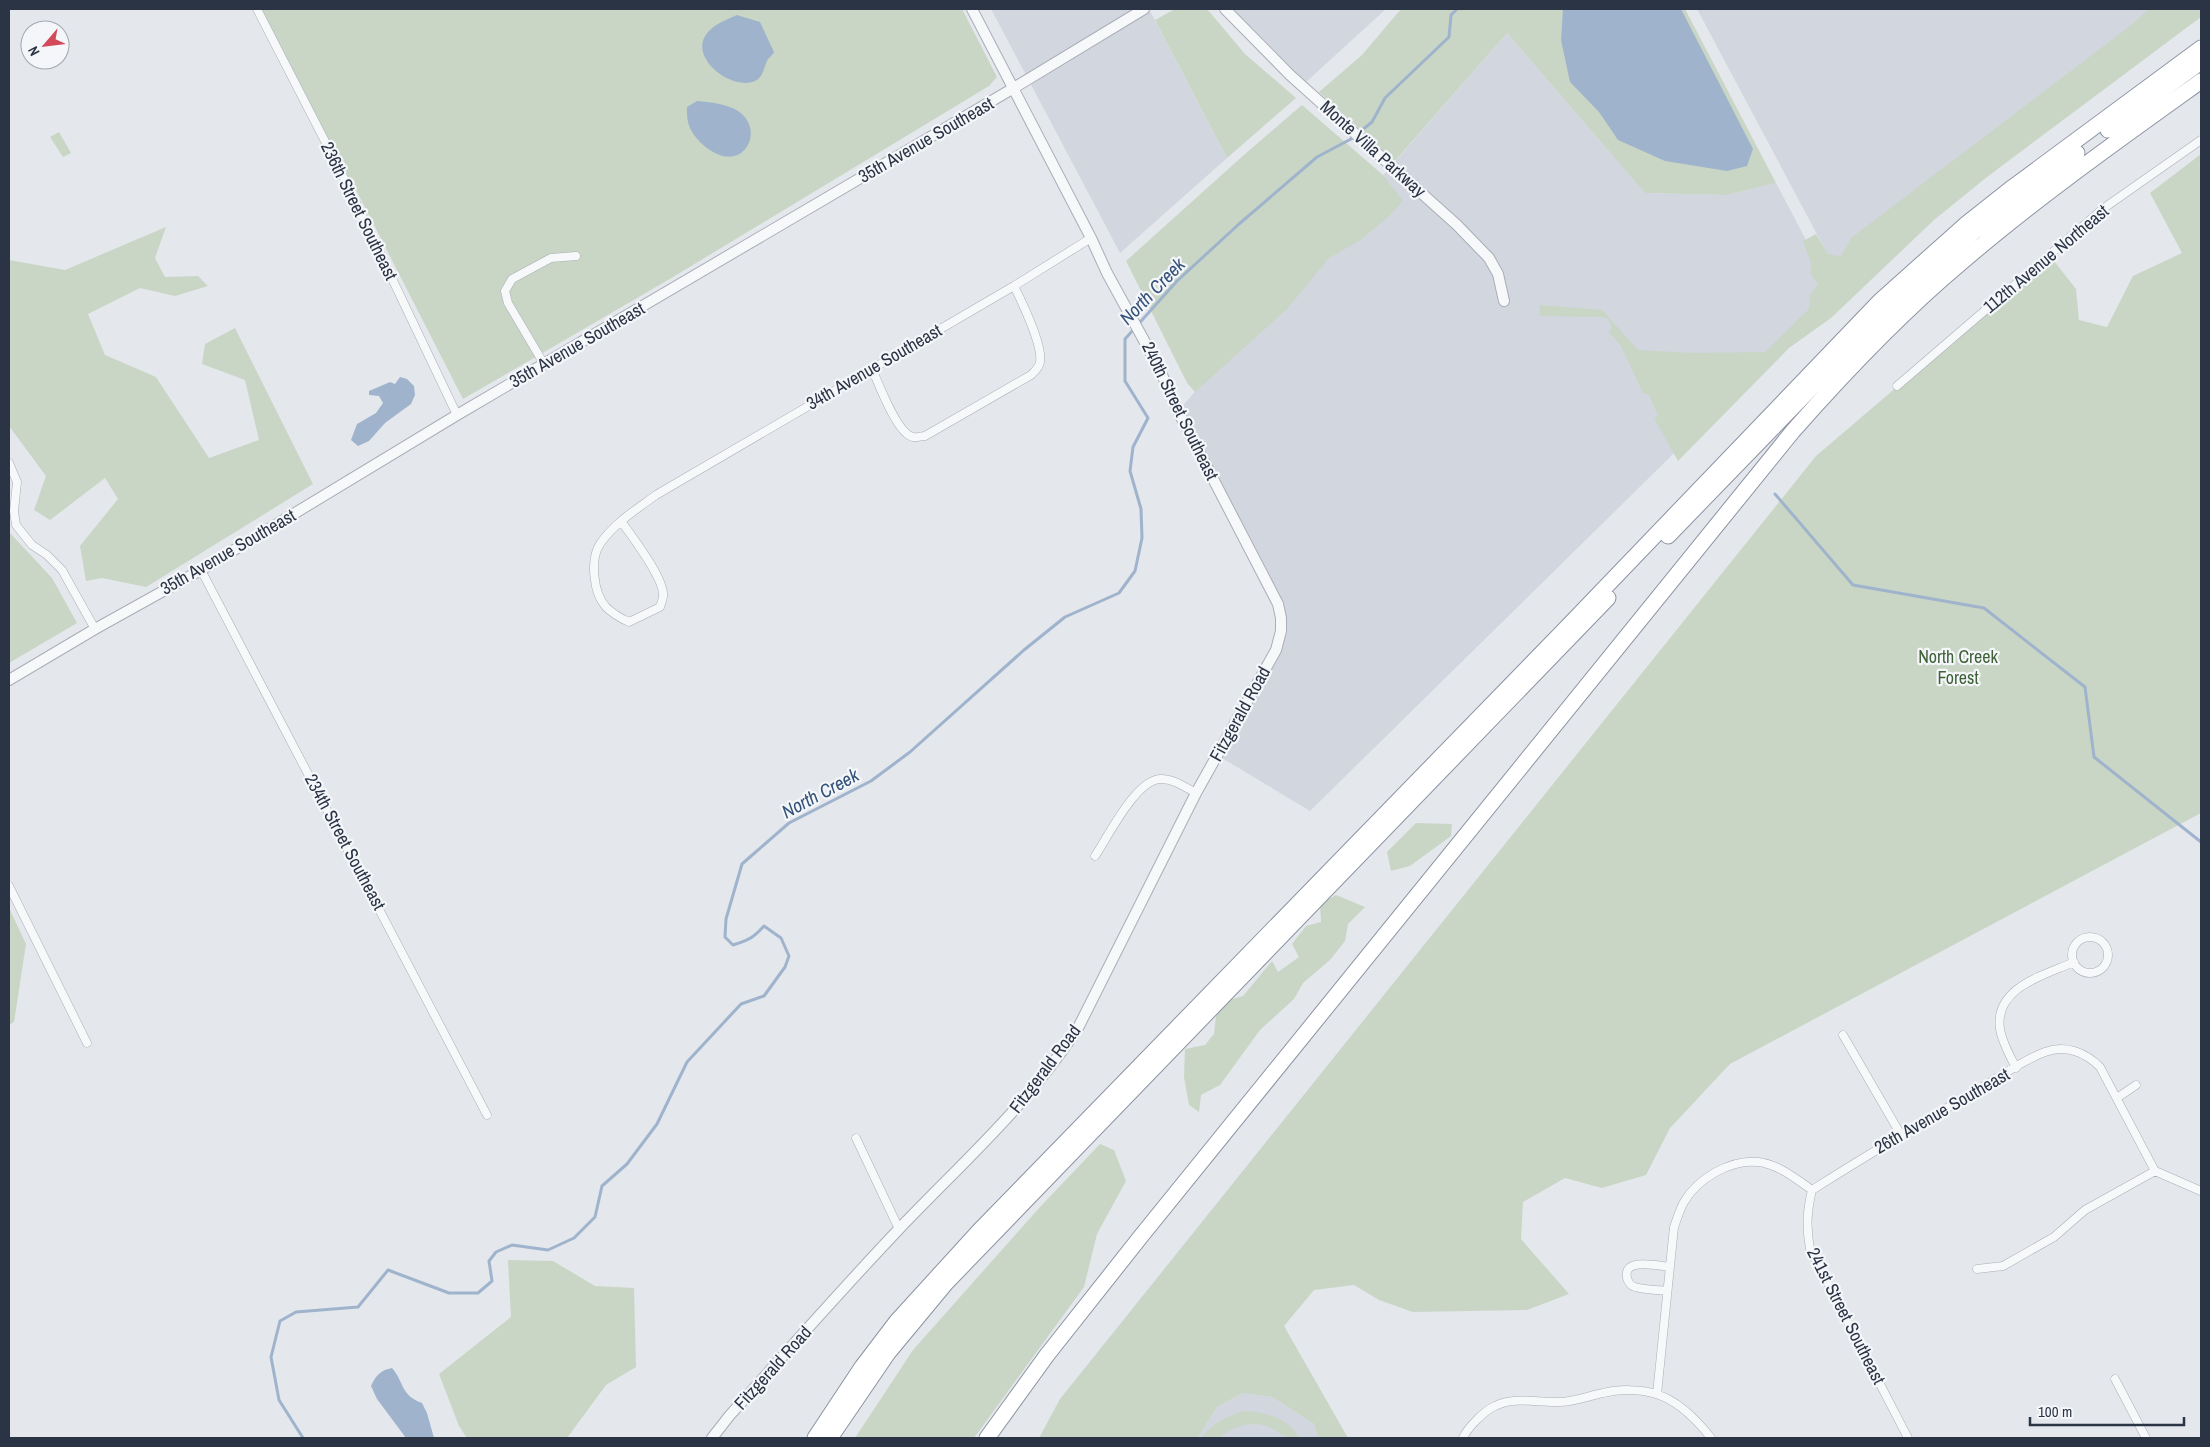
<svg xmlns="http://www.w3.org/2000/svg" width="2210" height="1447" viewBox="0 0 2210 1447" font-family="'Archivo Narrow',sans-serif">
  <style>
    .built { fill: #d2d6de }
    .green { fill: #c9d6c5 }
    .water { fill: #9fb4cc }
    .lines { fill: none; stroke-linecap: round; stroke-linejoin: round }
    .stream { stroke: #9fb4cc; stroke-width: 3 }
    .minor-casing { stroke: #a9aeb7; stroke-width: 9 }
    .tertiary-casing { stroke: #a9aeb7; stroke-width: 12 }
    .motorway-casing { stroke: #8b94a3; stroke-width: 17 }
    .minor { stroke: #f7f8fa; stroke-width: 8 }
    .tertiary { stroke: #f7f8fa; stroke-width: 10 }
    .motorway { stroke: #fff; stroke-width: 15 }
    .labels { text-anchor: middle; stroke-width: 4.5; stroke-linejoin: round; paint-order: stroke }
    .street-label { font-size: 18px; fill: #2b3445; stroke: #f4f6f9 }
    .park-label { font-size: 18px; fill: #3f6138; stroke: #f4f6f9 }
    .water-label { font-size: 19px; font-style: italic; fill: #34527a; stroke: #f4f6f9 }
  </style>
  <rect width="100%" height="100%" fill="#e4e7ec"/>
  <path class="built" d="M991,9H1149L1227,158L1120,253Z
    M1225,9H1386L1306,82L1290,75Z
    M1697,9H2178L1836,270Z
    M1507,33L1645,193L1726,195L1776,183L1835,295L1310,811L1217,755L1276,650L1281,618L1180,409Z
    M1243,1393L1272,1397L1314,1424L1318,1438H1198L1217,1407Z"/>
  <path class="green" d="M257,9H962L997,77L989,86L668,280L463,399L353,184L348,186Z
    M1175,9H1207L1245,54L1296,98L1227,158L1155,20Z
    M1401,9H1685L1776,183L1726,195L1645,193L1507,33L1395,161L1319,92L1362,55Z
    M2149,9H2201V17L1987,177L1934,220L1831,318L1789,348L1678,461L1654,418L1658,415L1649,395L1643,393L1621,346L1609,332L1612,327L1608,319L1602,317L1540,316L1539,305L1602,310L1638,350L1693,353L1765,352L1809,309L1810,295L1818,284L1810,273L1811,263L1803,241L1816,234L1828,254L1841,256L1851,238L2130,26Z
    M1302,105L1383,175L1403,201L1387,218L1359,241L1329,258L1287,309L1195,392L1187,383L1126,261L1245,154Z
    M59,132L71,153L63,157L50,137Z
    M2201,154V813L1730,1064L1670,1128L1646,1175L1602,1188L1565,1178L1523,1202L1521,1239L1569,1294L1527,1310L1413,1312L1379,1300L1354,1285L1314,1290L1284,1326L1348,1438H1318L1314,1424L1272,1397L1243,1393L1217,1407L1198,1438H1039L1060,1399L1816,456L2050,256L2076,289L2079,320L2107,327L2133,276L2182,253L2150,193Z
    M166,227L155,258L165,277L198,276L208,286L175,296L140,288L88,314L105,355L156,377L209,458L259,440L245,380L202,364L205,344L235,328L313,484L146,587L102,578L86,581L80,546L118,499L105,478L50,520L34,510L46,476L9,426V260L65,270Z
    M9,532L52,578L77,623L9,663Z
    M1416,823L1452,824L1451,836L1410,866L1391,871L1387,852Z
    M1336,895L1365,907L1348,924L1345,941L1330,960L1303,983L1294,999L1260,1030L1220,1085L1201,1095L1199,1112L1189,1105L1184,1077L1185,1049L1205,1045L1214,1034L1216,1016L1226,1001L1243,996L1272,961L1278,972L1299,957L1292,944L1306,926L1321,922L1320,904Z
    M9,908L26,944L14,1022L9,1025Z
    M1100,1144L1114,1150L1126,1181L1097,1234L1084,1287L974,1438H855L913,1350L1040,1207Z
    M508,1260L553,1261L595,1286L634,1288L636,1367L606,1385L567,1438H467L459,1426L439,1374L511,1317Z
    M1244,1411C1266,1412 1287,1418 1300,1438C1282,1438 1285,1435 1271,1428C1253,1419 1233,1426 1219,1438H1201C1213,1423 1225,1417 1244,1411Z"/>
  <path class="water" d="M1563,9H1681L1753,149L1747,166L1727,171L1665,161L1618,140L1599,112L1570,82L1561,40Z
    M737,15L760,22L774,52C772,56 768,58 767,61C763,70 763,79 752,82C726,89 685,53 710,30C717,23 728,19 737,15Z
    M697,101C710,102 727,104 738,111C768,130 741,182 700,142C690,132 686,122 687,107Z
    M400,377L407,379L414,386L415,395L411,404L385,423L369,441L358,446L351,440L357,424L376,413L383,403L379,396L369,395V391L390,382L395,384Z
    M392,1368C405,1383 400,1395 422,1403L427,1413L434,1438H406L377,1399L371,1386C376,1375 381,1370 392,1368Z"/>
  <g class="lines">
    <path class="stream" d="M1775,494L1853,585L1984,608L2085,687L2094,757L2201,842
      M303,1438L279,1400L271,1357L280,1321L296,1312L358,1307L388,1270L449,1293H478L492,1281L489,1261L496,1252L512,1245L548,1250L574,1238L595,1217L602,1186L627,1164L657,1124L687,1062L741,1004L764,996L785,967L789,956L781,938L764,926C753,938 749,940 733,945L725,937L726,919L742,864L789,823L871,781L910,752L1024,650L1065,617L1119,593L1135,571L1142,538L1141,509L1130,471L1133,447L1148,418L1125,381V339L1177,281L1239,224L1317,157L1351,139L1372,122L1385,98L1449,37L1451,15L1457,9"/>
    <g class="minor-casing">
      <path id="minor" d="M257,9L348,186L457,415
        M544,364L508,303L505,291L512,279L551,258L576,256
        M872,369C879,384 897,434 913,437C916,438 921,436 925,436L1031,375C1035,371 1039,368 1040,362C1043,346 1022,302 1014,286
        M1897,386L2104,208L2201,140
        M9,463L17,482L14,511L16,525L32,545L47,555L62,570L95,629
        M621,521C631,535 665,579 663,596C663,599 661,604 660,607L629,622C620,618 613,614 606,607C593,593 590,559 600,544C614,523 637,509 656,495L1014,286L1091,238
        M201,570L487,1115
        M1095,856C1108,837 1136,779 1161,779C1174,779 1185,787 1196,793
        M9,886L87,1043
        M2072 955a18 18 0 1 1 36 0a18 18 0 1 1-36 0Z
        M1843,1035L1901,1135
        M2016,1068C2010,1056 2002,1042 2000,1029C1994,987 2045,975 2074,962
        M2117,1098L2136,1085
        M856,1138L899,1229
        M1812,1190C1866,1156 1921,1123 1976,1091C1996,1079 2023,1060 2045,1052C2066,1044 2086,1053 2100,1067L2155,1171L2201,1191
        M1812,1190C1807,1211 1806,1227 1810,1249L1908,1438
        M1977,1269L2003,1266L2054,1237L2085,1210L2155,1171
        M1667,1291C1657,1290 1645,1290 1635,1287C1631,1286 1628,1282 1627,1278C1622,1257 1659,1266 1670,1267
        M2115,1379L2146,1438
        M1657,1394L1674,1227C1677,1219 1680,1209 1684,1202C1698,1178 1731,1159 1758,1162C1778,1164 1796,1179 1812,1190
        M1463,1438C1468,1427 1484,1411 1495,1406C1515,1396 1537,1403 1559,1402C1573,1402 1588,1396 1603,1393C1619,1389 1640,1389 1656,1394C1679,1401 1697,1420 1711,1438"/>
    </g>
    <g class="tertiary-casing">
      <path id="tertiary" d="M1225,9L1290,75L1457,225L1489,258L1498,274L1504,301
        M9,680L95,629L201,570L457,415L1012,89L1144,9
        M712,1438L730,1415C786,1353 841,1290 899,1229C963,1162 1026,1107 1078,1028L1196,793L1276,650L1281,631V618L1278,604L1181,417L1158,366L1107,273L1091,238L972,9"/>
    </g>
    <g class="motorway-casing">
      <path id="motorway" d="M2108,130L2201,62
        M1668,536L1887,310L1974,232L2077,153
        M815,1438L862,1367L897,1321L979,1231L1571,623L1881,300L1965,225L2013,187L2201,48
        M830,1438L888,1353L946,1283L1608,598
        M987,1438L1047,1355L1142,1235L1793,431C1846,371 1901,313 1962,262C2038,197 2120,139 2201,81"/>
    </g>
    <use href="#minor" class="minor"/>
    <use href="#tertiary" class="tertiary"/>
    <use href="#motorway" class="motorway"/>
  </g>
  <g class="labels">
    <g class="street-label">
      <text transform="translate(926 140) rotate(-30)" y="6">35th Avenue Southeast</text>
      <text transform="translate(1373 149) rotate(42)" y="6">Monte Villa Parkway</text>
      <text transform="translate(359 211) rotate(64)" y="6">236th Street Southeast</text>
      <text transform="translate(2046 259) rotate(-40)" y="6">112th Avenue Northeast</text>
      <text transform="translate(577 345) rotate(-30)" y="6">35th Avenue Southeast</text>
      <text transform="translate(874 367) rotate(-30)" y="6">34th Avenue Southeast</text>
      <text transform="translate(1180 411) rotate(64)" y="6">240th Street Southeast</text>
      <text transform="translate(228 552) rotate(-30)" y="6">35th Avenue Southeast</text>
      <text transform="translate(1240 714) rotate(-61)" y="6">Fitzgerald Road</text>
      <text transform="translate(345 842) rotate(62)" y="6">234th Street Southeast</text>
      <text transform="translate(1045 1069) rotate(-53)" y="6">Fitzgerald Road</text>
      <text transform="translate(1942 1111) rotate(-30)" y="6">26th Avenue Southeast</text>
      <text transform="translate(1846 1316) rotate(63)" y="6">241st Street Southeast</text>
      <text transform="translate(773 1368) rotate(-48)" y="6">Fitzgerald Road</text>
    </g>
    <g class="park-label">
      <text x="1958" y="663">North Creek<tspan x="1958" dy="21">Forest</tspan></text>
    </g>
    <g class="water-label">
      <text transform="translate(1152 291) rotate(-46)" y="7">North Creek</text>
      <text transform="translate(820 793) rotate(-28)" y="7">North Creek</text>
    </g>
  </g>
  <rect width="2210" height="1447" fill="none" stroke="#2b3445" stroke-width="20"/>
  <g transform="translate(45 45) rotate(242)"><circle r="24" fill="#f4f6f9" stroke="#a4a8b1"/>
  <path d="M0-4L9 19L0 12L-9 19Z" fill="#d1495b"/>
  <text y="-8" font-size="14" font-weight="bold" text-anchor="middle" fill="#2b3445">N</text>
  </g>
  <path d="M2030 1417v8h154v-8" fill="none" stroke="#2b3445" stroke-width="2.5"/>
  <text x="2038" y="1417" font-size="15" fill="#2b3445" stroke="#f4f6f9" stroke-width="4" paint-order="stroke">100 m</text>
</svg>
